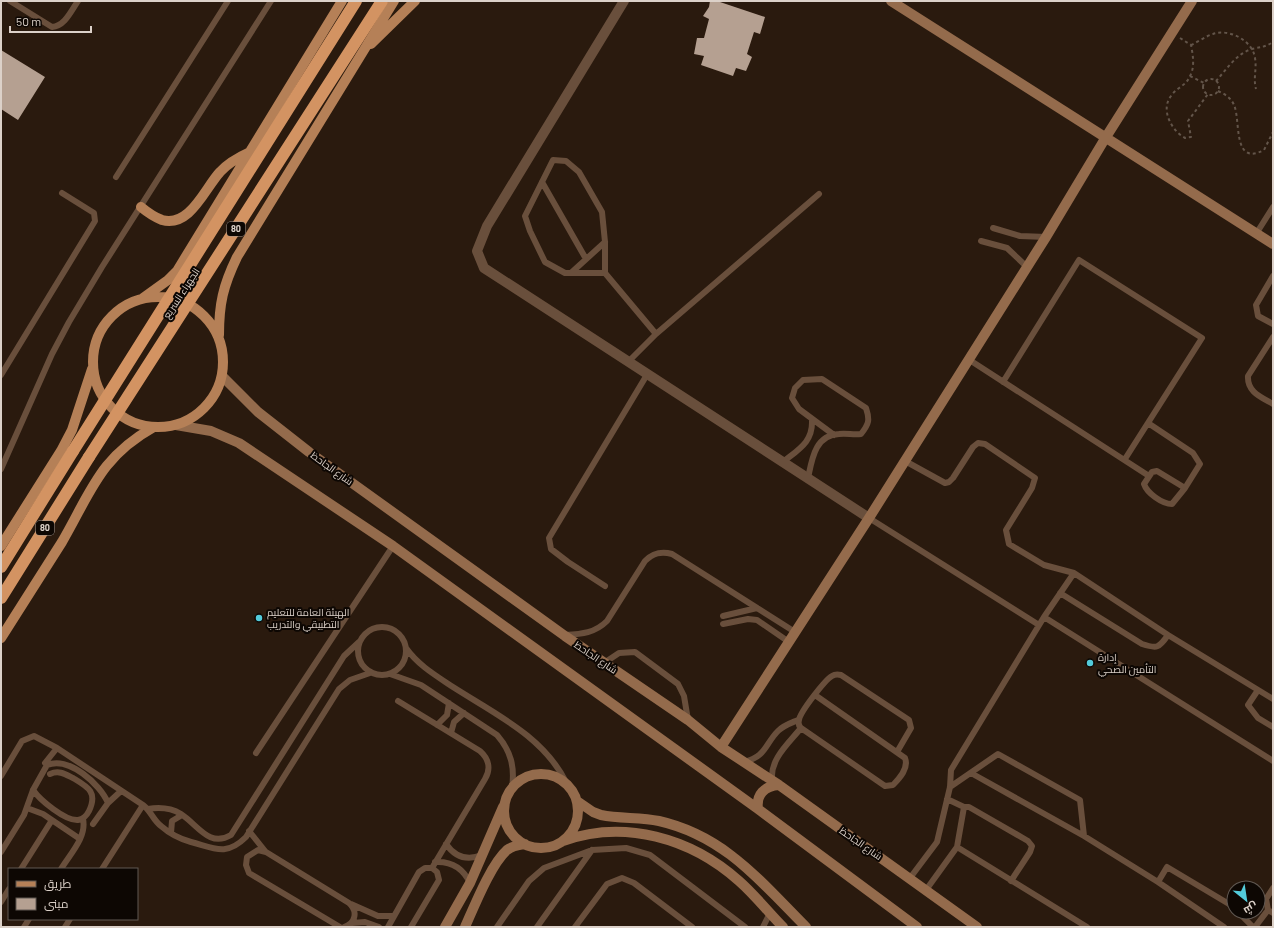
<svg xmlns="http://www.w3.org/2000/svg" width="1274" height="928" viewBox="0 0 1274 928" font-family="Barlow,Cairo,sans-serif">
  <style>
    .building { fill: #b5a091 }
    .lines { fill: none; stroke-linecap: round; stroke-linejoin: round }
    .path { stroke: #63554a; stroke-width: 2; stroke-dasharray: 3 3; stroke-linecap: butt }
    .lane { stroke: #694f3c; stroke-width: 6 }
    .street { stroke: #694f3c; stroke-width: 10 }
    .secondary { stroke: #946b4c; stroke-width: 10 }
    .primary { stroke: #b58057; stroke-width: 10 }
    .highway { stroke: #d39362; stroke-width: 12 }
    .highway-bridge { stroke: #d39362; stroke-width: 12 }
    .poi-dot { fill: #53cbdb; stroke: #0d0703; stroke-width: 1.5 }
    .labels { text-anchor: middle; stroke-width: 4; stroke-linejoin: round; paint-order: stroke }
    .shield { fill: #0d0703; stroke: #9e948e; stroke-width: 1 }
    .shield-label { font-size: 9px; font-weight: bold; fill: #dcd1c9 }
    .street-label { font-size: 10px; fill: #dcd1c9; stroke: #0d0703 }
    .poi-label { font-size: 10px; fill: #dcd1c9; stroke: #0d0703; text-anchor: start }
  </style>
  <rect width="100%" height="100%" fill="#2a1a0e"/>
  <path class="building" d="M710,1H717L765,17L760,34L754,32L747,54L752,57L746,71L736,68L733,76L701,65L704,56L694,54L697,38H704L709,19L703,16L709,7Z
    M1,50L45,77L18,120L1,109Z"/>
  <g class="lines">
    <path class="path" d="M1180,38L1191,45C1193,55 1195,67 1190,76C1186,86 1176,88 1171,96C1160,110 1172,131 1185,138L1191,137L1188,121L1208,94
      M1191,45C1198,42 1206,36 1213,34C1229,28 1253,41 1255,58C1257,69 1253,78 1256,89
      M1190,76L1204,83
      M1203 87a8 8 0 1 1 16 0a8 8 0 1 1-16 0Z
      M1216,81C1226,70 1237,53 1252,49C1260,47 1266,47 1273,42
      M1218,91C1225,94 1231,98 1234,105C1241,120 1232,167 1264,150L1273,132"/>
    <path class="lane" d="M10,1L52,27C65,26 71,11 78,1
      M116,177L228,1
      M542,182L586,259
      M993,228L1020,236L1046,237
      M1256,234L1273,207
      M981,241L1007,248L1027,267
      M572,272L605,242
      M605,273H565L545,262L530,231L525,216L553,160L566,161L579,172L602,212L605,242V273L656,334
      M1273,276L1256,305L1258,316L1273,324
      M1273,337L1248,376C1247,392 1261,397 1273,404
      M968,359L1149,476
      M629,361L656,334L819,194
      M1,375L95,221L94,213L62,193
      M1003,382L1079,260L1202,338L1125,459
      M1148,423L1193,453L1200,464L1185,488
      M905,461L945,483L949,482L953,478L973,447L978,443L985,444L1035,478L1032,488L1006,530L1009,544L1044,565L1074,573L1168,635L1273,699
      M783,462C799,449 813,442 812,420
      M1,469L52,354L69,322L102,267L271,1
      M1157,471L1185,488L1172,504C1162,504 1147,493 1144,484L1152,472Z
      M808,478C812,459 815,435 839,434C847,433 853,435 861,434C869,424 870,420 866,408L822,379L803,380L795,388L792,398L799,409L834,435
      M869,518L1039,625
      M605,586L568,562L551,549L549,538L648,373
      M1060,593L1142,644C1157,649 1159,648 1168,635
      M723,616L757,608
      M1044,617L1273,761
      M723,624L748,619L757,620L789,642
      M358 651a24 24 0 1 1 48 0a24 24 0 1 1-48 0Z
      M565,635C582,634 595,633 607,621L645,561C653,553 661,551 672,554L795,632
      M406,648C418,665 435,675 453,687C495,714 543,736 566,782
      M604,663L619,653L635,652L678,684L684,696L688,720
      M390,674L421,685L497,735C511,751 515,767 512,788
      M1258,690L1248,705L1258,718L1273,727
      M815,695L905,758C909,768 900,778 893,785L885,786L801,728C799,726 798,723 799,720C800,712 825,680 832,676C835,674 837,674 841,675L909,720L911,728L897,752
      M398,701L480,751C489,759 491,769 485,779L432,868
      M437,725L447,715L449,703
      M451,733L454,722L464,713
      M256,753L393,546
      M744,762C766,757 765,744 778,731C784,725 791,723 798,720
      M45,763L57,748
      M971,773L1084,836L1158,882L1224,927
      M1,776L22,741L34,736L57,748L143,805C151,811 153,820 161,826C170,834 180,839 191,842C214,848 226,857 246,837L339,689L350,680L370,673
      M772,780C770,759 788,744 801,728
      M950,787L998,754L1080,800L1084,836
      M33,790C40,800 65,821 78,820C84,819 87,815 89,811C98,792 88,787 73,778C65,774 59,770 50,774
      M947,799L964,807H969L1028,841L1032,846L1030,852L1011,881
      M27,808L43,814L80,839
      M148,809C160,807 171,808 181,814C198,825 209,848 231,835L344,656L359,642
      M93,824L108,803L121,791
      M249,831L265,851
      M171,833L172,821L182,815
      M446,844C455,857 467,861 482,855
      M957,847L1087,927
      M1,852L24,815L33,790L47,765C69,756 100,784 108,803
      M435,862C451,861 463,868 470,883
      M21,869L52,820
      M61,869C70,854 87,837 83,819
      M102,869L143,805
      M910,878L937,842L950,787L951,770L1044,617L1074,573
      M1158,882L1167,867L1229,904L1234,908
      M1273,888L1266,899L1268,910L1273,913
      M926,890L957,847L964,807
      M1,902L9,889
      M351,904L378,916H393
      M1238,912L1253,927
      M352,923L365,922L379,927
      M24,927L29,919
      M65,927L70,919
      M340,927L249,873L246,865L247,857L258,850L266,852L349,903C358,911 356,923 344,927
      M388,927L419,872L425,868H432L437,872L439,880L411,927
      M497,927L529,881L544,868L592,850L626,848L650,855L745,927
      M537,927L592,850
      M575,927L607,884L622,878L634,883L692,927
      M763,927L770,913
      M1255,927L1268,910"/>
    <path class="street" d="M624,1L487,226L477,251L484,268L869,518"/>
    <path class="secondary" d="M891,1L1273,244
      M222,376L258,412L309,452L565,636L688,720L721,747L779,785L977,927
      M176,425L211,431L239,443L393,546L758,809L917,927
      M721,747L869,518L1046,237L1106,137L1192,1
      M504 811a37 37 0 1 1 74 0a37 37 0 1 1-74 0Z
      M577,801L593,812L601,815C620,819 640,817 659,821C725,836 761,882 806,927
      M758,809C756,795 764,786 779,785
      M563,841C624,819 691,838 739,881C755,895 768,912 783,927
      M445,927L470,883L503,807
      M465,927C474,907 491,864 507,850C512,846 519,845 525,844"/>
    <path class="primary" d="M371,44L415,1
      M141,207C147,212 154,217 162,220C190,228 205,188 220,172C228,163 239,157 250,152
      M93 362a65 65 0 1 1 130 0a65 65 0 1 1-130 0Z
      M143,298L168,280L177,271L342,1
      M219,335C219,304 223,286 237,257L394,1
      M1,546L61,451L72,430L92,369
      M1,638C21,606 42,574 62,542C91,492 100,457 154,427"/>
    <path class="highway" d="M1,567L73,451
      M1,598L89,457"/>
    <path class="highway-bridge" d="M73,451L356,1
      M89,457L382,1"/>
  </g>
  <g class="poi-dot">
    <circle cx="259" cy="618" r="4"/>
    <circle cx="1090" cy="663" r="4"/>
  </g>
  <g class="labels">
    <g class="shield">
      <rect x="227" y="222" width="18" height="14" rx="3"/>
      <rect x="36" y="521" width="18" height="14" rx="3"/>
    </g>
    <g class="shield-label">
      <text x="236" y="232">80</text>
      <text x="45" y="531">80</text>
    </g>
    <g class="street-label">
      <text transform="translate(181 293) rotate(-57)" y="4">الجهراء السريع</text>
      <text transform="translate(332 468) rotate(36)" y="4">شارع الجاحظ</text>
      <text transform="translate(596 657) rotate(34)" y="4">شارع الجاحظ</text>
      <text transform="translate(861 843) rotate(35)" y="4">شارع الجاحظ</text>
    </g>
    <g class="poi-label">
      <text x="267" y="616">الهيئة العامة للتعليم<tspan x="267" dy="12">التطبيقي والتدريب</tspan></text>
      <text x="1098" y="661">إدارة<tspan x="1098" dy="12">التأمين الصحي</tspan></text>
    </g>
  </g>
  <rect width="1274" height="928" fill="none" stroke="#dcd1c9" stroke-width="4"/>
  <rect x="8" y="868" width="130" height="52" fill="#0d0703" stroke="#605852"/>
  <rect x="16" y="881" width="20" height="6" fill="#b58057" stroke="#605852"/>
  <text x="44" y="888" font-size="12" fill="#dcd1c9">طريق</text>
  <rect x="16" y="898" width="20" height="12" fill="#b5a091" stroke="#605852"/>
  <text x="44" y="908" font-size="12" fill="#dcd1c9">مبنى</text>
  <g transform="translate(1246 900) rotate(150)"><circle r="19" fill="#0d0703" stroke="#605852"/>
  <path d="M0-3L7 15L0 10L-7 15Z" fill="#53cbdb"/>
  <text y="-6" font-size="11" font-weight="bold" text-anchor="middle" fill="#dcd1c9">ش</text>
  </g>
  <path d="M10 26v6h81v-6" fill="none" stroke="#dcd1c9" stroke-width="2"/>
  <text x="16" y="26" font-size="12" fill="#dcd1c9" stroke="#0d0703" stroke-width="3" paint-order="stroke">50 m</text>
</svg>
